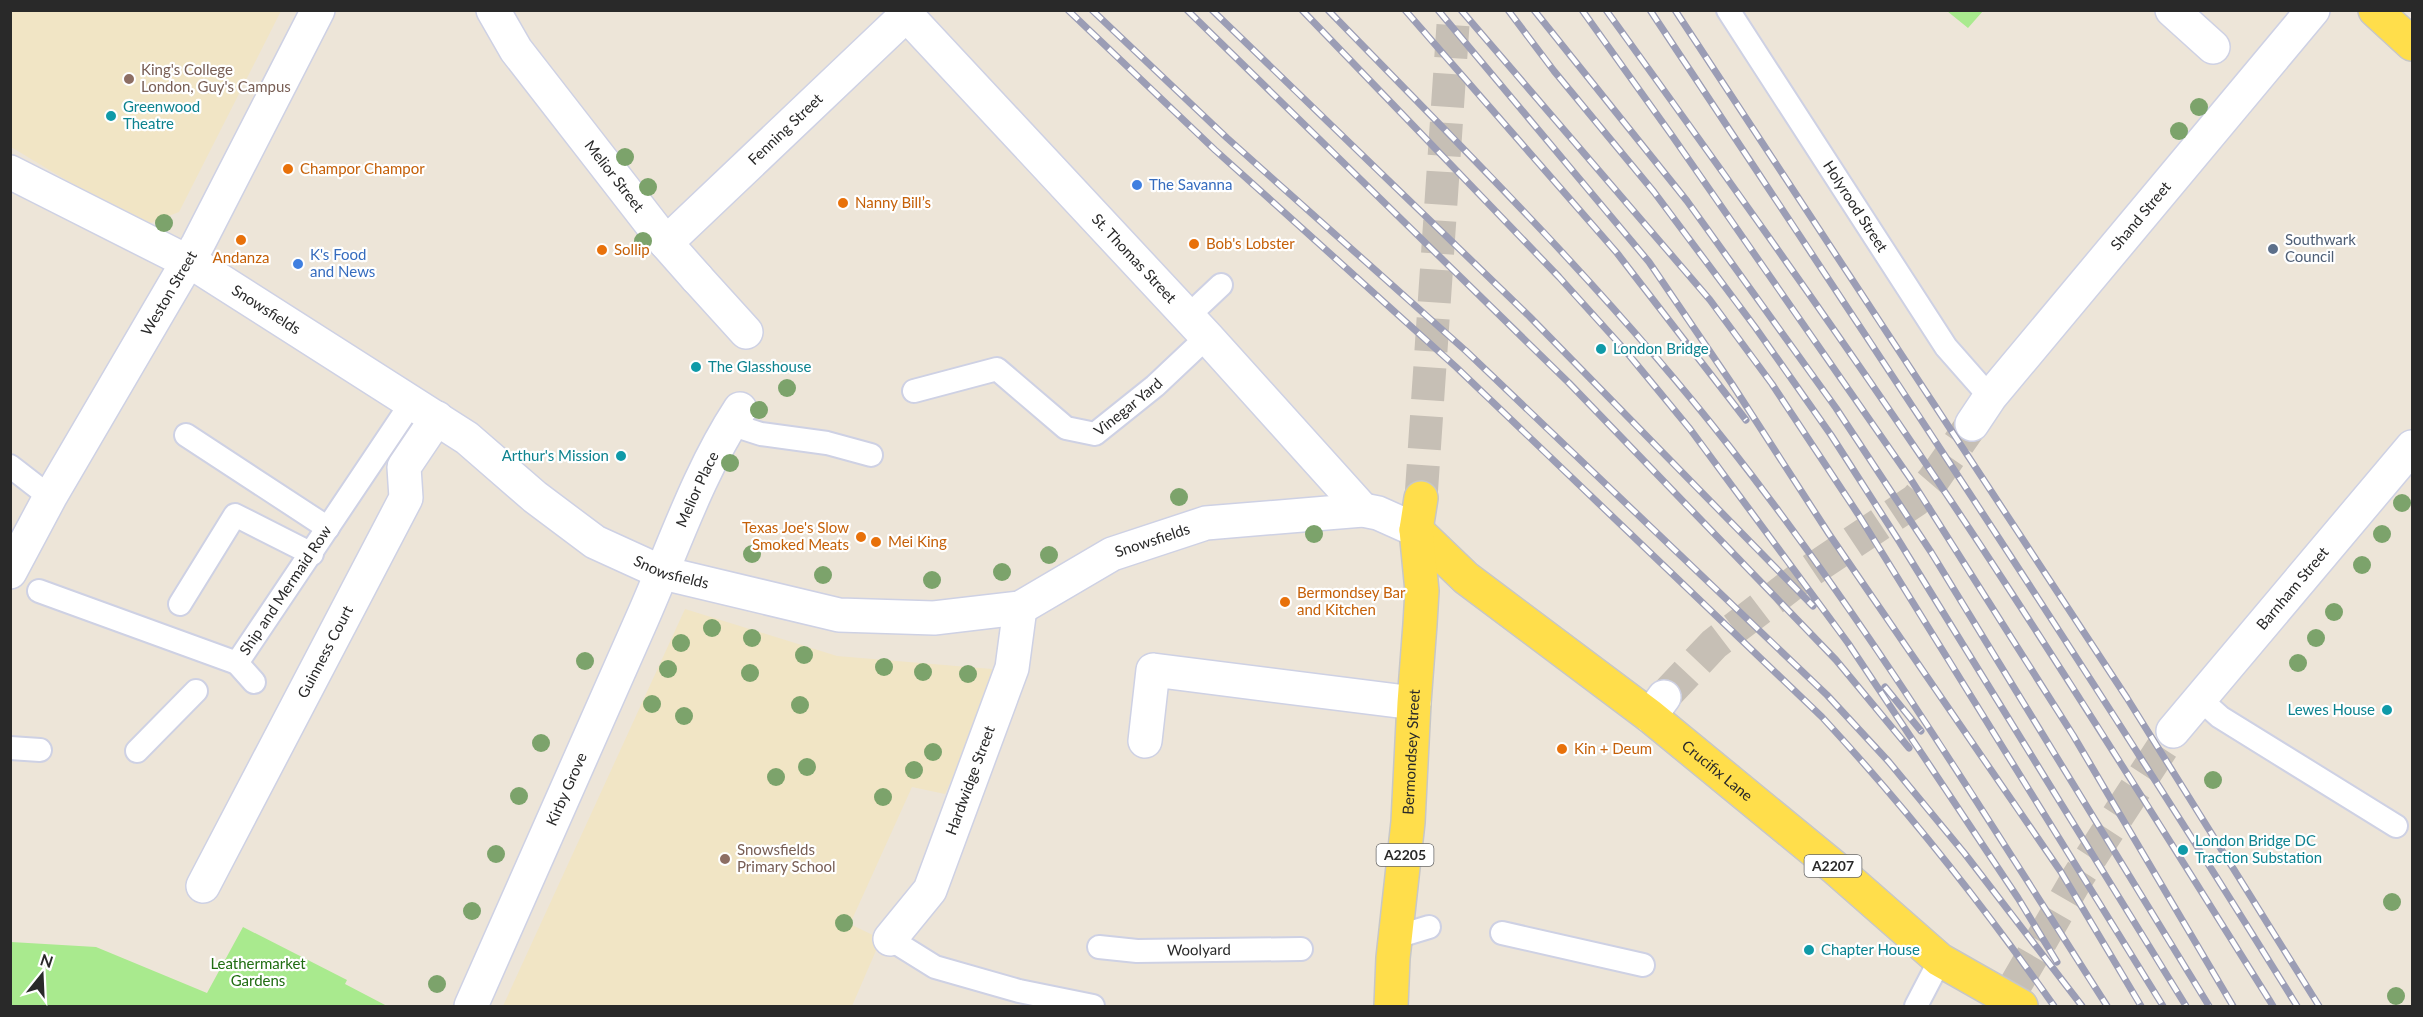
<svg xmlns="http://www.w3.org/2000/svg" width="2423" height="1017" viewBox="0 0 2423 1017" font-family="Lato,sans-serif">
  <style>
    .education { fill: #f1e5c5 }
    .green { fill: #a9ea8e }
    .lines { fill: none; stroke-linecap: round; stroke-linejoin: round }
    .minor-tunnel { stroke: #c6bfb5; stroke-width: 33; stroke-dasharray: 33 16; stroke-linecap: butt }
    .primary-tunnel { stroke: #c6bfb5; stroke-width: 33; stroke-dasharray: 33 16; stroke-linecap: butt }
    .service-casing { stroke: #ced1e4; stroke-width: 26 }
    .pedestrian-casing { stroke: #ced1e4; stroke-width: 36 }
    .minor-casing { stroke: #ced1e4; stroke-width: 36 }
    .primary-casing { stroke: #c7c7c7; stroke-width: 36 }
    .service { stroke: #fff; stroke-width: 22 }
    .pedestrian { stroke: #fff; stroke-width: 33 }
    .minor { stroke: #fff; stroke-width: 33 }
    .primary { stroke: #ffde4b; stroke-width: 33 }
    .rail-casing { stroke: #9b9db5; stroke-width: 7 }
    .rail { stroke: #fff; stroke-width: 4.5; stroke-dasharray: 14; stroke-linecap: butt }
    .tree { fill: #7ca36b }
    .education-dot { fill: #8d6e63; stroke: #fff; stroke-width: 2 }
    .culture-dot { fill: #0f9aa8; stroke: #fff; stroke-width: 2 }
    .food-dot { fill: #e8710a; stroke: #fff; stroke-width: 2 }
    .shop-dot { fill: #3f7fe0; stroke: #fff; stroke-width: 2 }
    .service-dot { fill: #5c6f8a; stroke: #fff; stroke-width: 2 }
    .labels { text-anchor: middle; stroke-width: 4.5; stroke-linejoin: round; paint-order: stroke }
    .shield { fill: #fff; stroke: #696969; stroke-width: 1.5 }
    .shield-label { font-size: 14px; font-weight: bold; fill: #292929 }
    .education-label { font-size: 15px; fill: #785e54; stroke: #fff; text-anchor: start }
    .culture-label { font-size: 15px; fill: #0d838f; stroke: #fff; text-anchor: start }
    .street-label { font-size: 15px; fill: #292929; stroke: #fff }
    .food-label { font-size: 15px; fill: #c56008; stroke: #fff; text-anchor: start }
    .shop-label { font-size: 15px; fill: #366cbe; stroke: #fff; text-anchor: start }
    .service-label { font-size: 15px; fill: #4e5e75; stroke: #fff; text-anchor: start }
    .park-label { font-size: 15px; fill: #206d12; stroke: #fff }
  </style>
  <rect width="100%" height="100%" fill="#ede5d8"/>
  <path class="education" d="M10,11H281L179,212L143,226L11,147Z
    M685,609L837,656L992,669L1000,673L945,794L912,787L850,924L881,939L852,1006H503Z"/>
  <path class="green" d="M1947,11H1983L1968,28Z
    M243,927L347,980L345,984L387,1006H11V942L96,947L207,993Z"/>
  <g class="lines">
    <path class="minor-tunnel" d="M1664,697L1714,644L1807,573L1916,500L1934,479L1972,424
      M2016,984L2078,877L2173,731"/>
    <path class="primary-tunnel" d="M1421,498L1454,10"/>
    <g class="service-casing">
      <g id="service">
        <path id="s1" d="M1728,10L1946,347L1990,397"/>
        <path d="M1187,317L1221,285"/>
        <path id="s2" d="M914,391L997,369L1066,428L1095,434L1155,386L1207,337"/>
        <path d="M730,424L761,434L827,443L871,455"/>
        <path d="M186,435L328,528"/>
        <path d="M10,466L50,497"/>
        <path id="s3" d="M39,591L237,663L412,402"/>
        <path d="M180,604L235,515L312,554"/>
        <path d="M237,663L254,682"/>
        <path d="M2200,699L2220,717L2396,826"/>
        <path d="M10,748L40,750"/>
        <path d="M137,751L196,691"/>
        <path d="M1502,933L1643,965"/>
        <path d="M1396,937L1429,927"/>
        <path d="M890,939L935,967L1019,991L1093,1006"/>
        <path id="s4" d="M1099,947L1137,951L1301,949"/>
        <path d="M1916,1006L1940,960"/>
      </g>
    </g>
    <g class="pedestrian-casing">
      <path id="pedestrian" d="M697,278L746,332"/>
    </g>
    <g class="minor-casing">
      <g id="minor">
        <path id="s5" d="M493,10L516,50L666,243L697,278"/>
        <path id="s6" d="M902,10L1207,337L1363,510"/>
        <path d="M2172,10L2213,47"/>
        <path id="s7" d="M10,172L202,269L467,438L535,497L595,542L663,573L839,615L934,618L1020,608L1112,554L1206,523L1363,510L1378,513L1416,530"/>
        <path id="s8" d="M666,243L906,15"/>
        <path id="s9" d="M1972,424L1990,397L2313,10"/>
        <path id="s10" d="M10,572L50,497L198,244L318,10"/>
        <path d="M1650,716L1664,697"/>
        <path id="s11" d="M2173,731L2412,447"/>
        <path d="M1145,741L1153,670L1414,703"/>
        <path id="s12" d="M203,886L406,498L404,467L437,418"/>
        <path id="s13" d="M890,939L930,890L1012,668L1020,608"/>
        <path id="s14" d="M471,1006C528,877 585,748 642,619C673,549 698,473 740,409"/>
      </g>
    </g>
    <g class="primary-casing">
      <g id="primary">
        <path d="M2375,10L2412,44"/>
        <path id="s15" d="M1416,530L1466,578L1650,716L1834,867L1940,960L2021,1006"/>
        <path id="s16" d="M1391,1006L1393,958L1408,822L1414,703L1420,624L1422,591L1416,530L1421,498"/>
      </g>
    </g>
    <use href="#service" class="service"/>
    <use href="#pedestrian" class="pedestrian"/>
    <use href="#minor" class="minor"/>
    <use href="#primary" class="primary"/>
    <g class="rail-casing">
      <path id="rail" d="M1068,10L1215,150L1456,367L1822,717C1906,808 1983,905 2054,1006
        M1092,10L1227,138L1466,351L1827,695L1889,762L1965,854L2082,1006
        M1187,10L1569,383L1836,660L1909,748
        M1212,10L1530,317L1813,606
        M1302,10L1559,277L1624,349L1690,429L1848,643L2018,898L2057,962
        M1328,10C1466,152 1607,290 1729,446C1868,623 1986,817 2107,1006
        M1405,10L1617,253L1746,420
        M1438,10L1649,262L1732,384L1829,534L2061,872L2141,1006
        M1461,10L1710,300L1772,384L1858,514L2163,1006
        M1508,10L1554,71L1654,192L1755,327L1831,435L1899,541L2186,1006
        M1534,10L1687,201L1836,408L1931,552L2209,1006
        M1582,10L1673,137L1910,478L2073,735L2233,1006
        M1606,10C1744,201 1881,392 2009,589C2099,727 2186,867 2273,1006
        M1650,10C1869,340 2089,670 2297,1006
        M1675,10L2127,698L2319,1006
        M1885,687L1921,731"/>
    </g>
    <use href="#rail" class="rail"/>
  </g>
  <g class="tree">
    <circle cx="2199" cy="107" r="9"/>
    <circle cx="2179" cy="131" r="9"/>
    <circle cx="625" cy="157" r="9"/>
    <circle cx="648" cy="187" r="9"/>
    <circle cx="164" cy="223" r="9"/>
    <circle cx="643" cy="241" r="9"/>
    <circle cx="787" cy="388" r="9"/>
    <circle cx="759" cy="410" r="9"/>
    <circle cx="730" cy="463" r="9"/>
    <circle cx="1179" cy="497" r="9"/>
    <circle cx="2402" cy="503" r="9"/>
    <circle cx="1314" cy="534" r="9"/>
    <circle cx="2382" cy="534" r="9"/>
    <circle cx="752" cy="554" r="9"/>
    <circle cx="1049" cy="555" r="9"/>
    <circle cx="2362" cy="565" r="9"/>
    <circle cx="1002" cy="572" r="9"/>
    <circle cx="823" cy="575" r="9"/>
    <circle cx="932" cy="580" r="9"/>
    <circle cx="2334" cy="612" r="9"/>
    <circle cx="712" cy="628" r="9"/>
    <circle cx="752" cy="638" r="9"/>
    <circle cx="2316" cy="638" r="9"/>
    <circle cx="681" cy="643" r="9"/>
    <circle cx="804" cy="655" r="9"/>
    <circle cx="585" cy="661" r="9"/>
    <circle cx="2298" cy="663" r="9"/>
    <circle cx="884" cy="667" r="9"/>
    <circle cx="668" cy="669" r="9"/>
    <circle cx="923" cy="672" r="9"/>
    <circle cx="750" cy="673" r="9"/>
    <circle cx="968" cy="674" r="9"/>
    <circle cx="652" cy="704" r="9"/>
    <circle cx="800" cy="705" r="9"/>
    <circle cx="684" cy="716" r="9"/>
    <circle cx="541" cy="743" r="9"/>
    <circle cx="933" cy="752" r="9"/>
    <circle cx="807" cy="767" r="9"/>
    <circle cx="914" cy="770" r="9"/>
    <circle cx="776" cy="777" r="9"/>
    <circle cx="2213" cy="780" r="9"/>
    <circle cx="519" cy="796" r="9"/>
    <circle cx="883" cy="797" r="9"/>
    <circle cx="496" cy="854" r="9"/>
    <circle cx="2392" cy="902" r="9"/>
    <circle cx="472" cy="911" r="9"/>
    <circle cx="844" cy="923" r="9"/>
    <circle cx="437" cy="984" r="9"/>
    <circle cx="2396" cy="996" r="9"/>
  </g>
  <g class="education-dot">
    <circle cx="129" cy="79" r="6"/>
    <circle cx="725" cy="859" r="6"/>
  </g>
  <g class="culture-dot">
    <circle cx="111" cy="116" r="6"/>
    <circle cx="1601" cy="349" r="6"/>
    <circle cx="696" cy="367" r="6"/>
    <circle cx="621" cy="456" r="6"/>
    <circle cx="2387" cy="710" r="6"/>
    <circle cx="2183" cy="850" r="6"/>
    <circle cx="1809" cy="950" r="6"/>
  </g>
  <g class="food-dot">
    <circle cx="288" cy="169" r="6"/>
    <circle cx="843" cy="203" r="6"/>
    <circle cx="241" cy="240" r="6"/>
    <circle cx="1194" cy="244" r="6"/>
    <circle cx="602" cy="250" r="6"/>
    <circle cx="861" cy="537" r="6"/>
    <circle cx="876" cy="542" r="6"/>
    <circle cx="1285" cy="602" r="6"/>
    <circle cx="1562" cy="749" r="6"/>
  </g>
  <g class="shop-dot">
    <circle cx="1137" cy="185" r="6"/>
    <circle cx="298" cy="264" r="6"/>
  </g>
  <circle class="service-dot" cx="2273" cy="249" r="6"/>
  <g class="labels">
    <g class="shield">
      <rect x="1376.5" y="844" width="57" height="22" rx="4.5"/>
      <rect x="1804.5" y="855" width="57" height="22" rx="4.5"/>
    </g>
    <g class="shield-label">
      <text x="1405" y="860">A2205</text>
      <text x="1833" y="871">A2207</text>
    </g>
    <g class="education-label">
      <text x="141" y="75">King's College<tspan x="141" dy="17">London, Guy's Campus</tspan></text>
      <text x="737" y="855">Snowsfields<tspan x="737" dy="17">Primary School</tspan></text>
    </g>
    <g class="culture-label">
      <text x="123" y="112">Greenwood<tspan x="123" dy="17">Theatre</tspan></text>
      <text x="1613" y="354">London Bridge</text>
      <text x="708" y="372">The Glasshouse</text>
      <text x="609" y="461" text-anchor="end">Arthur's Mission</text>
      <text x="2375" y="715" text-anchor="end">Lewes House</text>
      <text x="2195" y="846">London Bridge DC<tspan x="2195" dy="17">Traction Substation</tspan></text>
      <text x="1821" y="955">Chapter House</text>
    </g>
    <g class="street-label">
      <text dy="5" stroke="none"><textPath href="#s8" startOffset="165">Fenning Street</textPath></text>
      <text dy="5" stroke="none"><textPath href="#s5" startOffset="206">Melior Street</textPath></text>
      <text dy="5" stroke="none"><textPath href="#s1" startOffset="234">Holyrood Street</textPath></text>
      <text dy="5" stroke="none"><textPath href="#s9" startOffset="268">Shand Street</textPath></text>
      <text dy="5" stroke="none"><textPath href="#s6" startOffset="340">St. Thomas Street</textPath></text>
      <text dy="5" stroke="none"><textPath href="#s10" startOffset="321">Weston Street</textPath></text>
      <text dy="5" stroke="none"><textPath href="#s7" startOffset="291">Snowsfields</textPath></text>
      <text dy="5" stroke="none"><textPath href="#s2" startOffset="249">Vinegar Yard</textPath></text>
      <text dy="5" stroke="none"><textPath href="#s14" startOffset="564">Melior Place</textPath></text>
      <text dy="5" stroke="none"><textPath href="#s7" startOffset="1281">Snowsfields</textPath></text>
      <text dy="5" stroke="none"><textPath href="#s7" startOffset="777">Snowsfields</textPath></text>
      <text dy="5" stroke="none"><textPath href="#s11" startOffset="186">Barnham Street</textPath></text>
      <text dy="5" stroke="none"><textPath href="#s3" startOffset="298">Ship and Mermaid Row</textPath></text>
      <text dy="5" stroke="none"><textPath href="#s12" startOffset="264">Guinness Court</textPath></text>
      <text dy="5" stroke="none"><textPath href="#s16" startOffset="255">Bermondsey Street</textPath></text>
      <text dy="5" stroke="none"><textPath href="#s15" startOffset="386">Crucifix Lane</textPath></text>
      <text dy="5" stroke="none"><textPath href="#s13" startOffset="180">Hardwidge Street</textPath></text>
      <text dy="5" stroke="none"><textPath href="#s14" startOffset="237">Kirby Grove</textPath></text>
      <text dy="5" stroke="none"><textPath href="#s4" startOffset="100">Woolyard</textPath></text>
    </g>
    <g class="food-label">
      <text x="300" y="174">Champor Champor</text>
      <text x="855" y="208">Nanny Bill’s</text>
      <text x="1206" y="249">Bob's Lobster</text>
      <text x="614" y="255">Sollip</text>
      <text x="241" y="263" text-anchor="middle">Andanza</text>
      <text x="849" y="533" text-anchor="end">Texas Joe's Slow<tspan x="849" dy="17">Smoked Meats</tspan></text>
      <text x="888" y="547">Mei King</text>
      <text x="1297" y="598">Bermondsey Bar<tspan x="1297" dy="17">and Kitchen</tspan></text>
      <text x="1574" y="754">Kin + Deum</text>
    </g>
    <g class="shop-label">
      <text x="1149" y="190">The Savanna</text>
      <text x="310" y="260">K's Food<tspan x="310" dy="17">and News</tspan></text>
    </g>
    <g class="service-label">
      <text x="2285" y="245">Southwark<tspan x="2285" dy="17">Council</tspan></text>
    </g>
    <g class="park-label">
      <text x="258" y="969">Leathermarket<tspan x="258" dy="17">Gardens</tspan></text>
    </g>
  </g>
  <rect width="2423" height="1017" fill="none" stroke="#292929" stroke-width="24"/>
  <g transform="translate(42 975) rotate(18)" stroke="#ffffff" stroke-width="4.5" paint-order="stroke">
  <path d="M0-4.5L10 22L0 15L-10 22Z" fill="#292929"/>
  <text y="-9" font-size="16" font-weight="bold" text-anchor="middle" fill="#292929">N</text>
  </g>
</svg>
